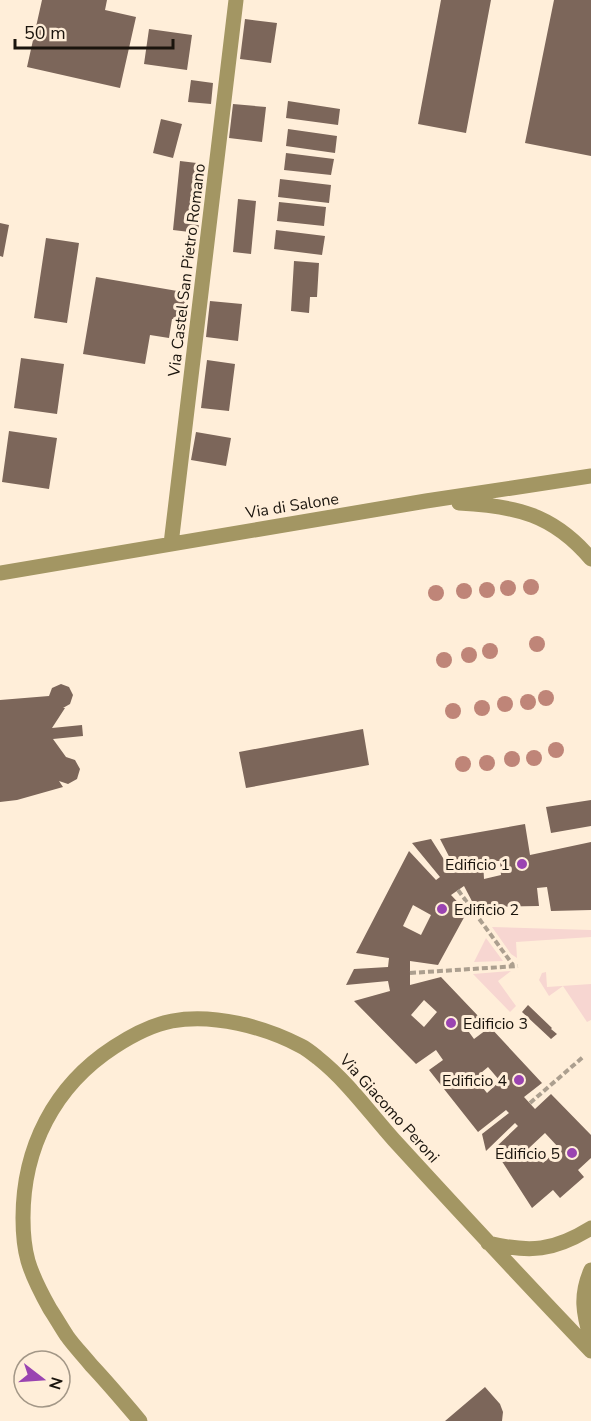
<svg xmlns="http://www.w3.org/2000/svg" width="591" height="1421" viewBox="0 0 591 1421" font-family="'Nunito Sans',sans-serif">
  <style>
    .green { fill: #f7d6d1 }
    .building { fill: #7c665a; fill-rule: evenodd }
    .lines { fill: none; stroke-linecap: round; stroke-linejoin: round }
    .path { stroke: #ac9f8f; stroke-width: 4; stroke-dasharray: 6 3; stroke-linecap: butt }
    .minor { stroke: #a39663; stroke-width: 15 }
    .tree { fill: #bf8578 }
    .poi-dot { fill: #9a44b1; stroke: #ffeed9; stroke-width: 2 }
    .labels { text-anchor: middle; stroke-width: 6; stroke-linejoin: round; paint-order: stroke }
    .street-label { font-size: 16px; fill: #1a140d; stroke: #ffeed9 }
    .poi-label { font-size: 16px; fill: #1a140d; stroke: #ffeed9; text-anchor: end }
  </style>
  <rect width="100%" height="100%" fill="#ffeed9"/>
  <path class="green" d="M492,927L591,930V937L516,942L517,958L511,954Z
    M486,938L503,961L474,962Z
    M511,971L498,981L516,1006L510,1012L473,974Z
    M546,972L547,987L591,984V1020L587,1022L563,986L549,996L539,980L542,973Z"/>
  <path class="building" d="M42,0H107L105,10L136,17L120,88L27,67Z
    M441,0H491L466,133L418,124Z
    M554,0H591V156L525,143Z
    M245,19L277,23L271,63L240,59Z
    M149,29L192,35L187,70L144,64Z
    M191,80L213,83L211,104L188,102Z
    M288,101L340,109L338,125L286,118Z
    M233,104L266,107L262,142L229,138Z
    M161,119L182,124L173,158L153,153Z
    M288,129L337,136L335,153L286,146Z
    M286,153L334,159L331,175L284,170Z
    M180,161L205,164L198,233L173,230Z
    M280,179L331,185L329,203L278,197Z
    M238,199L256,201L251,254L233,252Z
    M279,202L326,207L324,226L277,221Z
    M0,223L9,225L3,257L0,256Z
    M276,230L325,236L322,255L274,249Z
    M46,238L79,243L67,323L34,318Z
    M294,261L319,263L317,297H310L309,313L291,311Z
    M96,277L189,293L184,320L172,319L169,338L150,335L145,364L83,354Z
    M210,301L242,304L238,341L206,337Z
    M21,358L64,364L57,414L14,408Z
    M207,360L235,364L229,411L201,408Z
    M9,431L57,438L49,489L2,482Z
    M196,432L231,438L226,466L191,460Z
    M61,684L69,687L73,695L70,704L63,708H65L52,728L82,725L83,736L53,739L66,757L75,760L80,769L77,779L68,784L59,781L63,787L17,800L0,802V700L49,696L52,688Z
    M363,729L369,765L246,788L239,752Z
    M591,800V826L551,833L546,807Z
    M525,824L530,855L591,842V910L551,911L547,887L537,888L539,906L475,907L464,886L451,895L467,912L438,965L410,961V985L441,977L480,1018L466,1028L474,1039L490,1027L542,1083L524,1097L535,1109L551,1094L591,1135V1158L578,1170L584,1177L560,1198L553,1190L532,1208L494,1149L518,1126L515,1123L486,1151L482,1134L509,1113L506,1110L478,1132L429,1070L443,1060L436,1050L416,1064L354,1001L390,991L388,981L346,985L354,969L388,967L389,958L356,953L409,851L436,880L440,877L412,843L431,839L450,869L454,866L440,839ZM483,861H500L501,875L484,879ZM413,905L431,915L421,935L403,926ZM424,1000L437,1012L424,1027L411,1015ZM488,1067L500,1081L487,1093L475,1078ZM545,1133L559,1148L543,1163L529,1148Z
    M528,1005L552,1028L551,1029L557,1034L551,1039L522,1012Z
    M485,1387L500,1404L503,1412L502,1421H445Z"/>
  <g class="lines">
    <path class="path" d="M458,890L513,965
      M410,973L518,966
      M530,1103L583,1057"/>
    <path class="minor" d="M459,503C516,506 553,514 591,559
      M171,544L236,0
      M0,573L426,501L591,476
      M488,1243C530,1253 554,1251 591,1228
      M591,1270C580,1295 583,1313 591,1339
      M140,1421C124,1402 108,1383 91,1365C83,1355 74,1346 67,1336C61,1327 56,1318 50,1309C41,1293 33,1278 28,1261C24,1247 23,1232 23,1218C23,1148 54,1086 114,1047C131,1036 151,1025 172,1021C213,1013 265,1027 301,1046C307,1049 313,1054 318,1058C348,1082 369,1112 394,1140C459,1211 525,1282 591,1351"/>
  </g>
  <g class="tree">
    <circle cx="531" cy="587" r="8"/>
    <circle cx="508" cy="588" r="8"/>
    <circle cx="487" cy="590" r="8"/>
    <circle cx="464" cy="591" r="8"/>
    <circle cx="436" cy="593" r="8"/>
    <circle cx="537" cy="644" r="8"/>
    <circle cx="490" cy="651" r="8"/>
    <circle cx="469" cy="655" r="8"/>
    <circle cx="444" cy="660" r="8"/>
    <circle cx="546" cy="698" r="8"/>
    <circle cx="528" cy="702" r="8"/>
    <circle cx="505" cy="704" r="8"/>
    <circle cx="482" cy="708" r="8"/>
    <circle cx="453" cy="711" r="8"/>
    <circle cx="556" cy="750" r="8"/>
    <circle cx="534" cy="758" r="8"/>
    <circle cx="512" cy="759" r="8"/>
    <circle cx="487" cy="763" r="8"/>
    <circle cx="463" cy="764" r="8"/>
  </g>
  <g class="poi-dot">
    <circle cx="522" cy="864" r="6"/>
    <circle cx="442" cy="909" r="6"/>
    <circle cx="451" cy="1023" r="6"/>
    <circle cx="519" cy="1080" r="6"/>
    <circle cx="572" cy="1153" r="6"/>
  </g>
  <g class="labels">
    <g class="street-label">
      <text transform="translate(186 270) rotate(-83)" y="6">Via Castel San Pietro Romano</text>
      <text transform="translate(292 505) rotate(-9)" y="6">Via di Salone</text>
      <text transform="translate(390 1108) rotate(48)" y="6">Via Giacomo Peroni</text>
    </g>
    <g class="poi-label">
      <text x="510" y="870">Edificio 1</text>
      <text x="454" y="915" text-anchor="start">Edificio 2</text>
      <text x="463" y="1029" text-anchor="start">Edificio 3</text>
      <text x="507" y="1086">Edificio 4</text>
      <text x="560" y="1159">Edificio 5</text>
    </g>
  </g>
  <g transform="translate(42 1379) rotate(107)"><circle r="28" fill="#ffeed9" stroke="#a39787" stroke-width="1.5"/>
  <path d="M0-4.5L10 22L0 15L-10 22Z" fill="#9a44b1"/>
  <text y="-9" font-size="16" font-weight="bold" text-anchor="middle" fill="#1a140d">N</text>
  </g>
  <path d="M15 39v9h158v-9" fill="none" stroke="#1a140d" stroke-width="3"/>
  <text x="24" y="39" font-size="18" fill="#1a140d" stroke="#ffeed9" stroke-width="4.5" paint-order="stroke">50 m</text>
</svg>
